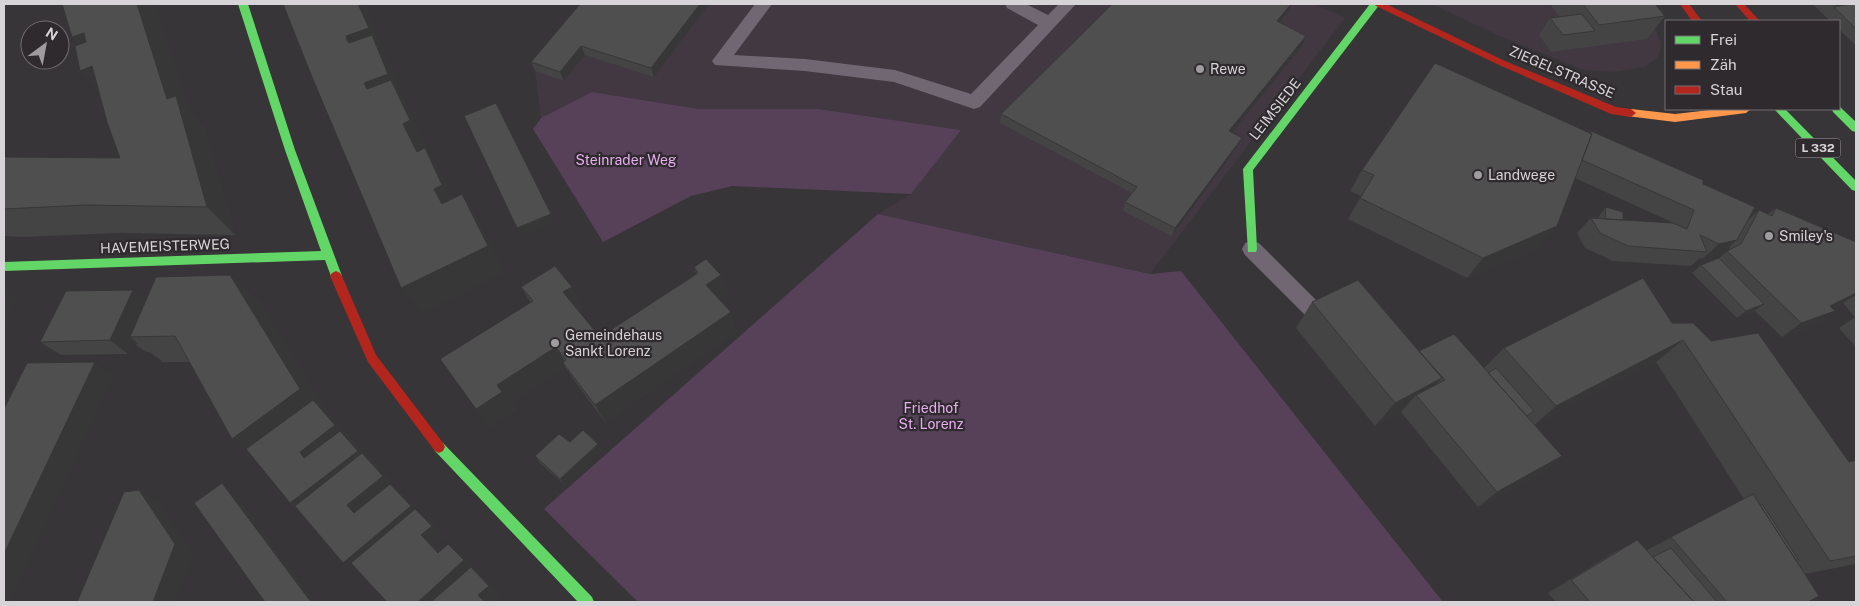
<svg xmlns="http://www.w3.org/2000/svg" width="1860" height="606" viewBox="0 0 1860 606" font-family="'Public Sans',sans-serif">
  <style>
    .built { fill: #413841 }
    .green { fill: #564159 }
    .lines { fill: none; stroke-linecap: round; stroke-linejoin: round }
    .lane { fill: #716772; fill-rule: evenodd }
    .fast { fill: #63d668; fill-rule: evenodd }
    .slow { fill: #ff974d; fill-rule: evenodd }
    .jam { fill: #b3261e; fill-rule: evenodd }
    .wall { fill: #454445 }
    .shaded-wall { fill: #383738 }
    .building { fill: #504f50; stroke: #383738 }
    .poi-dot { fill: #9f9c9f; stroke: #2e2a2e; stroke-width: 2 }
    .labels { text-anchor: middle; stroke-width: 4.5; stroke-linejoin: round; paint-order: stroke }
    .shield { fill: #2e2a2e; stroke: #a4a1a4; stroke-width: 1 }
    .shield-label { font-size: 12px; font-weight: bold; fill: #d7d4d7 }
    .poi-label { font-size: 14px; fill: #d7d4d7; stroke: #2e2a2e; text-anchor: start }
    .street-label { font-size: 14px; fill: #d7d4d7; stroke: #2e2a2e }
    .park-label { font-size: 14px; fill: #e9adf0; stroke: #2e2a2e }
  </style>
  <rect width="100%" height="100%" fill="#373537"/>
  <path class="built" d="M591,4H1314L1345,18L1150,274L878,214L911,194L960,130L818,109H699L593,92L541,118L535,71Z
    M1431,4H1637L1657,32L1661,45L1658,57L1645,67L1614,72L1583,70L1500,36Z"/>
  <path class="green" d="M592,92L699,109H818L961,130L911,194L732,186L691,196L603,242L533,129L541,118Z
    M878,214L1150,274L1181,271L1443,602H638L544,509Z"/>
  <g class="lines">
    <path class="lane" d="M755,4H772L734,55L805,59L895,70L971,94L1038,25L1007,8L1005,4H1026L1048,15L1059,4H1076L980,107L974,109L894,82L805,71L715,65L712,61L715,57Z
      M1252,241L1259,243L1321,305L1324,311L1321,317L1314,320L1307,317L1245,255L1242,249L1245,243Z"/>
    <path class="fast" d="M238,4H248L295,150L342,276L340,279H332L325,260L4,271V262L321,251L285,150Z
      M1370,4H1380L1253,170L1257,249L1256,252H1248L1243,169Z
      M1839,106L1856,122V132L1852,131L1833,112L1832,109H1839Z
      M1774,109H1785L1856,181V191L1852,190Z
      M439,441L443,443L592,597L594,602H578L435,451L433,447L435,443Z"/>
    <path class="slow" d="M1631,109L1675,114L1719,109H1751L1746,113L1675,122L1627,116L1626,113Z"/>
    <path class="jam" d="M1374,4H1386L1505,61L1616,107L1631,109L1636,113L1631,117L1611,114L1499,65L1376,6Z
      M1680,4H1689L1702,21H1692Z
      M1735,4H1744L1760,21H1750Z
      M336,271L340,273L342,276L376,355L443,443L445,447L443,451L439,453L435,451L368,362L330,276L332,273Z"/>
  </g>
  <path class="wall" d="M62,4H153L188,109L203,126L235,235L118,233L22,237L4,236V157L120,158L98,89L79,45Z
    M709,4L654,77L585,55L564,81L535,71L531,62Z
    M1550,4H1655L1665,16L1647,39L1551,52L1539,35L1550,18L1560,17Z
    M1813,4H1856V46L1839,29V21H1830Z
    M1288,12L1279,23L1306,36L1303,45L1232,133L1238,146L1172,236L1123,211L1125,202L1132,193L1000,123L1001,114Z
    M1591,131L1703,184L1747,221L1759,210L1768,214L1776,208L1856,242V347L1839,328L1855,317L1843,303L1832,309L1835,311L1814,325L1782,337L1755,311L1737,318L1692,273L1701,265L1719,258L1729,250L1731,245L1720,255L1702,259L1700,258L1691,266L1613,261L1585,248L1577,233L1591,218L1598,219L1599,216L1606,207L1623,220L1678,225L1575,178L1540,247L1467,278L1348,219L1361,196L1350,191L1362,170L1589,133Z
    M694,267L721,275L727,295L719,300L737,331L605,422L574,380L565,367L511,403L516,409L490,426L476,409L531,303L521,287L583,306L578,310L600,337L696,274Z
    M230,275L258,301L327,413L349,437V438L354,443L367,457L375,465L396,488L395,489L403,495L417,511L428,519L444,537L434,545L440,551L448,544L460,554L476,570V571L483,577L500,595L492,602H387L359,571L358,572L343,563L296,508L290,503L189,362H163L150,352H146L136,345L137,343L134,340L128,354L61,355L40,342L146,300Z
    M1312,302L1419,351L1484,368L1504,348L1672,323L1711,341L1849,462L1856,460V564L1804,574L1808,602H1556L1548,593L1613,553L1637,540L1647,550L1744,499L1656,362L1534,425L1562,456L1542,472L1478,507L1401,412L1375,426L1296,328Z
    M570,442L602,450L565,485L540,463L535,456Z"/>
  <path class="shaded-wall" d="M137,4H153L188,109L203,126L235,235L207,207L167,99Z
    M358,4H364L388,59L387,60L391,66L407,105L429,150L427,151L444,178L461,214L442,204L434,189L436,181L367,89L346,36Z
    M700,4H709L654,77L651,68Z
    M1291,4L1288,12L1273,30L1277,21Z
    M1837,4H1856L1834,7Z
    M84,33L101,68L72,37Z
    M1306,36L1303,45L1226,140L1229,131Z
    M581,46L585,55L564,81L560,72Z
    M92,66L110,101L80,71Z
    M500,112L555,222L522,236L517,228Z
    M1242,138L1238,146L1172,236L1175,228Z
    M462,194L480,222L505,273L422,314L401,288Z
    M1557,226L1540,247L1467,278L1483,258Z
    M1737,240L1720,255L1702,259L1719,244Z
    M230,275L258,301L327,413L349,437V438L354,443L367,457L375,465L396,488L395,489L403,495L417,511L428,519L444,537L434,545L450,563L438,553L421,535L423,517L358,572L343,563L362,516L306,514L290,503L315,463L262,461L232,439Z
    M721,275L727,295L712,304L706,285Z
    M572,287L583,306L574,312L563,292Z
    M4,289L18,299L4,326Z
    M133,290L150,304L130,337L134,340L128,354L110,340Z
    M1856,293V298L1854,296L1843,303L1812,319L1835,311L1814,325L1782,337L1801,323L1830,306Z
    M1764,304L1754,311L1737,318L1746,311Z
    M731,312L737,331L605,422L595,405Z
    M1683,340L1656,362L1533,426L1556,406Z
    M556,347L567,365L563,363L565,367L511,403L516,409L490,426L476,409L497,385Z
    M95,362L114,375L10,602H4V554Z
    M1442,378L1421,401L1416,395L1401,412L1375,426L1395,403Z
    M598,444L602,450L565,485L560,479Z
    M1562,456L1542,472L1478,507L1497,492Z
    M222,483L232,489L316,602H311Z
    M139,490L158,501L194,554L176,602H153Z
    M448,544L460,554L476,570V571L483,577L500,595L492,602H418Z"/>
  <path class="building" d="M62,4H137L167,99L176,96L207,207L85,205L4,209V157L120,158L107,122L92,66L80,71L75,46L86,42L84,33L72,37Z
    M283,4H358L369,28L346,36L347,40L349,43L372,35L388,74L364,83L367,89L391,80L410,120L403,124L417,152L425,148L442,185L434,189L442,204L462,194L488,246L401,288L312,77Z
    M580,4H700L651,68L581,46L560,72L531,62Z
    M1112,4H1291L1277,21L1306,36L1229,131L1242,138L1175,228L1125,202L1137,187L1001,114Z
    M1583,4H1655L1665,16L1599,25Z
    M1849,4H1856V29L1834,7Z
    M1582,14L1595,31L1563,35L1550,18Z
    M1435,63L1592,134L1557,226L1483,258L1360,198L1374,175L1362,170Z
    M496,103L551,214L517,228L464,116Z
    M1591,131L1703,180V184L1755,207L1737,240L1719,244L1700,235L1707,252L1628,246L1600,233L1591,218L1673,223L1687,229L1694,210L1582,160L1592,134H1590Z
    M1606,207L1623,212V220L1605,219Z
    M1776,208L1856,242V293L1830,306L1835,311L1801,323L1727,251L1741,244L1759,210L1772,216Z
    M1719,258L1764,304L1746,311L1701,265Z
    M706,259L721,275L706,285L731,312L595,405L563,363L566,360L556,347L497,385L502,392L476,409L440,359L533,301L521,287L555,266L572,287L563,292L600,337L698,273L694,267Z
    M230,275L300,389L232,439L175,336L130,337L156,277Z
    M1643,278L1672,323H1693L1711,341L1758,333L1849,462L1856,460V556L1830,561L1683,340L1556,406L1504,348Z
    M1358,280L1442,378L1395,403L1312,302Z
    M133,290L110,340L40,342L66,291Z
    M1454,334L1562,456L1497,492L1416,395L1445,380L1419,351Z
    M95,362L4,554V409L27,363Z
    M1496,368L1534,411L1527,416L1488,373Z
    M313,400L335,425L300,452L304,458L340,431L358,451L290,503L246,449Z
    M583,430L598,444L560,479L535,456L559,434L570,442Z
    M362,453L383,476L347,505L354,513L390,484L411,506L343,563L295,506Z
    M222,483L311,602H265L194,503Z
    M139,490L175,544L153,602H77L124,492Z
    M1753,494L1819,596L1808,602H1727L1671,537Z
    M1762,504L1798,559L1796,560L1760,505Z
    M415,509L432,526L421,535L438,553L448,544L464,560L418,602H387L351,563Z
    M1637,540L1694,602H1590L1571,580Z
    M1671,548L1717,602H1694L1653,557Z
    M471,567L489,586L478,595L485,602H431Z"/>
  <g class="poi-dot">
    <circle cx="1200" cy="69" r="5"/>
    <circle cx="1478" cy="175" r="5"/>
    <circle cx="1769" cy="236" r="5"/>
    <circle cx="555" cy="343" r="5"/>
  </g>
  <g class="labels">
    <rect class="shield" x="1795.5" y="138.5" width="45" height="19" rx="4"/>
    <g class="shield-label">
      <text x="1818" y="152">L 332</text>
    </g>
    <g class="poi-label">
      <text x="1210" y="74">Rewe</text>
      <text x="1488" y="180">Landwege</text>
      <text x="1779" y="241">Smiley's</text>
      <text x="565" y="340">Gemeindehaus<tspan x="565" dy="16">Sankt Lorenz</tspan></text>
    </g>
    <g class="street-label">
      <text transform="translate(1562 72) rotate(23)" y="5">ZIEGELSTRASSE</text>
      <text transform="translate(1275 109) rotate(-52)" y="5">LEIMSIEDE</text>
      <text transform="translate(165 246) rotate(-2)" y="5">HAVEMEISTERWEG</text>
    </g>
    <g class="park-label">
      <text x="626" y="165">Steinrader Weg</text>
      <text x="931" y="413">Friedhof<tspan x="931" dy="16">St. Lorenz</tspan></text>
    </g>
  </g>
  <rect width="1860" height="606" fill="none" stroke="#d7d4d7" stroke-width="10"/>
  <rect x="1665" y="20" width="175" height="90" fill="#2e2a2e" stroke="#726e72"/>
  <rect x="1675" y="36" width="25" height="8" fill="#63d668" stroke="#726e72"/>
  <text x="1710" y="45" font-size="15" fill="#d7d4d7">Frei</text>
  <rect x="1675" y="61" width="25" height="8" fill="#ff974d" stroke="#726e72"/>
  <text x="1710" y="70" font-size="15" fill="#d7d4d7">Zäh</text>
  <rect x="1675" y="86" width="25" height="8" fill="#b3261e" stroke="#726e72"/>
  <text x="1710" y="95" font-size="15" fill="#d7d4d7">Stau</text>
  <g transform="translate(45 45) rotate(32)"><circle r="24" fill="#2e2a2e" stroke="#726e72"/>
  <path d="M0-4L9 19L0 12L-9 19Z" fill="#9f9c9f"/>
  <text y="-8" font-size="14" font-weight="bold" text-anchor="middle" fill="#d7d4d7">N</text>
  </g>
</svg>
